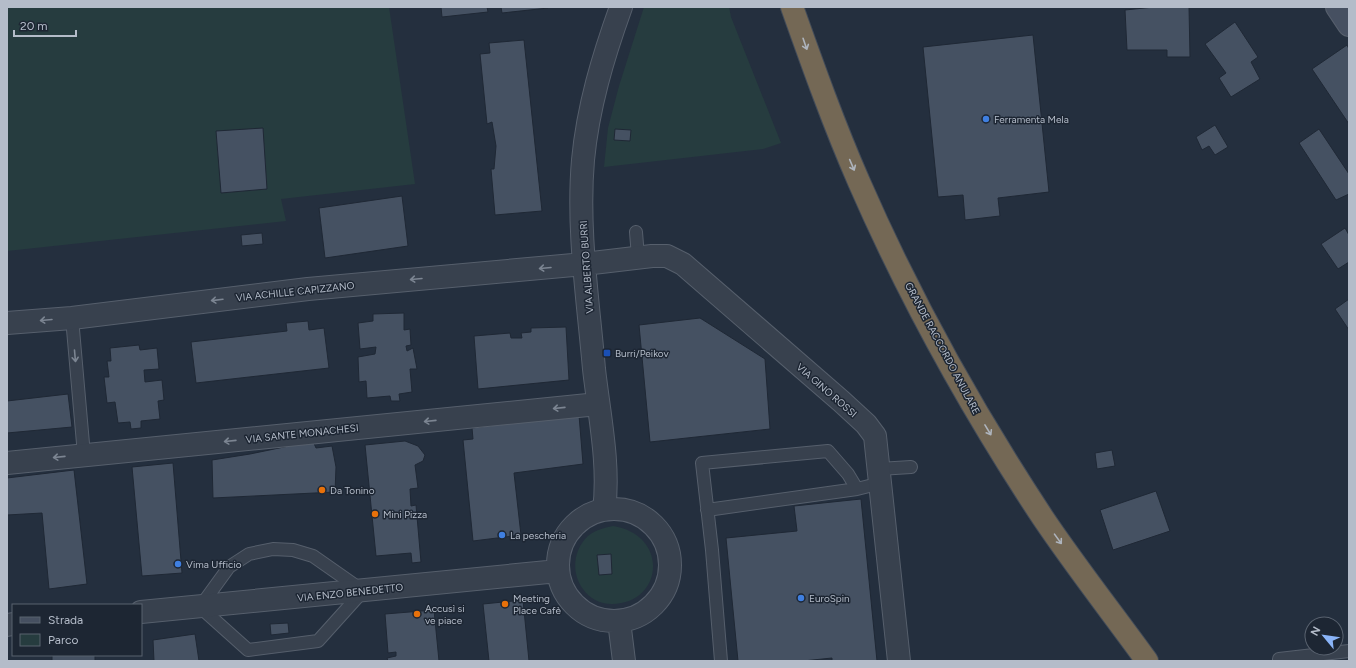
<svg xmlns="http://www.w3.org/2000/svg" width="1356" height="668" viewBox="0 0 1356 668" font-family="Figtree,sans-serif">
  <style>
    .green { fill: #263c3f; fill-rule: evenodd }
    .building { fill: #455162; stroke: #1f2835 }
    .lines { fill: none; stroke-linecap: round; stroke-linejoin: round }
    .lane-casing { stroke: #565f6c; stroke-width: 14 }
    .street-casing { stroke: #565f6c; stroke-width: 24 }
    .secondary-casing { stroke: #565f6c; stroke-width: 24 }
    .highway-casing { stroke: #434c59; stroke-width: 24 }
    .lane { stroke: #38414e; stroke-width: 12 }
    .street { stroke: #38414e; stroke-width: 22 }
    .secondary { stroke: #465061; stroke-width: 22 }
    .highway { stroke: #746855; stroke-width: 22 }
    .oneway { stroke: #aeb4bd }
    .oneway2 { stroke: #7c8592 }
    .shop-dot { fill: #3f7fe0; stroke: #1d2633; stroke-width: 1.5 }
    .transit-dot { fill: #1a4fb4; stroke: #1d2633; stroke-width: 1.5 }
    .food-dot { fill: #e8710a; stroke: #1d2633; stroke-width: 1.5 }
    .labels { text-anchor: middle; stroke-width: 3; stroke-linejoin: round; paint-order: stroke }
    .poi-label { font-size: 10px; fill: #b4bcc9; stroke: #1d2633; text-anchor: start }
    .street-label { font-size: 10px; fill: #b4bcc9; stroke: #1d2633 }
  </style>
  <rect width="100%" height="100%" fill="#242f3e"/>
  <path class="green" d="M7,7H389L415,184L281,199L286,221L7,251ZM263,128L267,189L221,193L217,131Z
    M644,7H729L731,17L781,143L763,149L604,167L608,128L619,86Z
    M613,526C670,535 663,604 612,604C600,604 589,598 583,589C571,573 573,550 588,536C595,530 604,528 613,526ZM611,554L612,574L599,575L597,555Z"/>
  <path class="building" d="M441,7H487L488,12L442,17Z
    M501,7H548V8L502,13Z
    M1154,7H1189L1190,57H1167V50H1127L1125,10Z
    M1235,22L1258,57L1251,62L1260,79L1231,97L1219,78L1226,73L1205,44Z
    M1033,35L1049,192L998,198L1000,216L965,220L963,195L938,197L923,47Z
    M524,40L542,211L495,215L491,169H494L496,146L492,122L487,124L480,54L490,53L489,43Z
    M1347,45L1349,49V124L1312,69Z
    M1215,125L1228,147L1215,155L1209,146L1202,150L1196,137Z
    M263,128L267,189L221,193L216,131Z
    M615,129L631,130L630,141L614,140Z
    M1319,129L1349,174V194L1336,200L1299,143Z
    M402,196L408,246L325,258L319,208Z
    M1345,228L1349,235V262L1338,269L1321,244Z
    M262,233L263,244L242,246L241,235Z
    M1349,299V330L1335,309Z
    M404,313V330L410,329L411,345L406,346L407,351L413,348L417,369H410L412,392L399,394L400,401H391L390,396L367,398L366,381L359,382L358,357L375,354L376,347L360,349L358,323L373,321V314Z
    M700,318L765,359L770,429L650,442L639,325Z
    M308,321L309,330L324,328L329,368L196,383L191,342L287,331L286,323Z
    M566,327L569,380L478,389L474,336L510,333L511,338H522L521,333L531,332V328Z
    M139,345L140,350L157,348L159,369L144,370L145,382L162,380L164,400L158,401L160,419L141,421V428L131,429L130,422L118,423L115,402L107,403L104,377H109L107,361H111L110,348Z
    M68,394L72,427L7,433V401Z
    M579,415L583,464L514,473L521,535L473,541L463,440L473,439L472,428Z
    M313,441L316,448L332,446L336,467L335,492L213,498L212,460L250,454Z
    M405,441L418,446L425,455L423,461L415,465L418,488L410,489L411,506L416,505L421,562L412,563L411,553L376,556L365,445Z
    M1112,450L1115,466L1097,469L1095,453Z
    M173,463L182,573L142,576L132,467Z
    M74,470L87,584L49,589L42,513L7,515V478Z
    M1156,491L1170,531L1113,550L1100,510Z
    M861,499L877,661H832V658L803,661H738L726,538L797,531L794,506Z
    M611,554L612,574L599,575L597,555Z
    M523,600L529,661H489L483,604Z
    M434,610L439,661H388L387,658L396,656V652L388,653L385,614Z
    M288,623L289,633L271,635L270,624Z
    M195,634L199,661H154L153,640Z
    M52,655H95V661H52Z"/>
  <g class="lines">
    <g class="lane-casing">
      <path id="lane" d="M636,232L638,257
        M72,318L84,455
        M879,469L911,467
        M707,510L857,489
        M273,549L293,550L313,556L363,591L318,641L248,650L200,607L229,567L249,554Z
        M721,661L712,550L702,463L828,451L848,474L857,489L881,483
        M1279,661V659L1349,651"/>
    </g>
    <g class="street-casing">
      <path id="street" d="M7,323L72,318L308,289L584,264L652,256H667L683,264L841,401L866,424L875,436L899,661
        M7,463L598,404
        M558 565a56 56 0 1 1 112 0a56 56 0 1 1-112 0Z
        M604,510C610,465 599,414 594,369C588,299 577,229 583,160C588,107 603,57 621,7
        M141,612L558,571
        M619,621L624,661
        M7,625L13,624"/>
    </g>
    <g class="secondary-casing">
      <path id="secondary" d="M1337,7L1349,25"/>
    </g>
    <g class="highway-casing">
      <path id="highway" d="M792,7C813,66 834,125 859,182C910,299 973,412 1043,518C1076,567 1113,614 1147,661"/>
    </g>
    <use href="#lane" class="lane"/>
    <use href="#street" class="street"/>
    <use href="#secondary" class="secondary"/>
    <use href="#highway" class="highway"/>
  </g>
  <defs><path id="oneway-shaft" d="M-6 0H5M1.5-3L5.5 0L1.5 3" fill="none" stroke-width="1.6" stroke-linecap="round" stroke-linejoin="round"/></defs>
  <g class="oneway">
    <use href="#oneway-shaft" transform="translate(805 44) rotate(71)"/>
    <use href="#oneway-shaft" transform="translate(852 165) rotate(67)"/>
    <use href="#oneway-shaft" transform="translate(988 430) rotate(59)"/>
    <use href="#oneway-shaft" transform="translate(1058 539) rotate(54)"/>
  </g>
  <g class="oneway2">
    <use href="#oneway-shaft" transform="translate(545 268) rotate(175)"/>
    <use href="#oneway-shaft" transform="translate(416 279) rotate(175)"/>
    <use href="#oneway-shaft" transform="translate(217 300) rotate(173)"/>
    <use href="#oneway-shaft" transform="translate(46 320) rotate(175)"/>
    <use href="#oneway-shaft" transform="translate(75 356) rotate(85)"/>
    <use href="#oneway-shaft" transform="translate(559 408) rotate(174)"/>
    <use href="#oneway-shaft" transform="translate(430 421) rotate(174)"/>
    <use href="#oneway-shaft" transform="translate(230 441) rotate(174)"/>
    <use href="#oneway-shaft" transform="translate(59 457) rotate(174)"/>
  </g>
  <g class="shop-dot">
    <circle cx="986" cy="119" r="4"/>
    <circle cx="502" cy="535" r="4"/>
    <circle cx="178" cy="564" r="4"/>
    <circle cx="801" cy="598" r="4"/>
  </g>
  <rect class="transit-dot" x="603" y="349" width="8" height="8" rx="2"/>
  <g class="food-dot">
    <circle cx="322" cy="490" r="4"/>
    <circle cx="375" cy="514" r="4"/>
    <circle cx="505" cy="604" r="4"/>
    <circle cx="417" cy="614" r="4"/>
  </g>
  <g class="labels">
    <g class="poi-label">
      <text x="994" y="123">Ferramenta Mela</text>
      <text x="615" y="357">Burri/Peikov</text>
      <text x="330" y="494">Da Tonino</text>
      <text x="383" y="518">Mini Pizza</text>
      <text x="510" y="539">La pescheria</text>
      <text x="186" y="568">Vima Ufficio</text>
      <text x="513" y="602">Meeting<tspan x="513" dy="12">Place Cafè</tspan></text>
      <text x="809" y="602">EuroSpin</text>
      <text x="425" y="612">Accusì si<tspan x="425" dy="12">ve piace</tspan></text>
    </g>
    <g class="street-label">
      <text transform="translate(586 267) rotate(-94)" y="4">VIA ALBERTO BURRI</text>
      <text transform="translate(295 291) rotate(-6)" y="4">VIA ACHILLE CAPIZZANO</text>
      <text transform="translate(943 348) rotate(62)" y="4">GRANDE RACCORDO ANULARE</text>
      <text transform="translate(827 390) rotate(41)" y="4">VIA GINO ROSSI</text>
      <text transform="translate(302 433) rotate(-6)" y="4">VIA SANTE MONACHESI</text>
      <text transform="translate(350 592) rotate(-6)" y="4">VIA ENZO BENEDETTO</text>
    </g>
  </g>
  <rect width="1356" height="668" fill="none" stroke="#b4bcc9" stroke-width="16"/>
  <rect x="12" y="604" width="130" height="52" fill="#1d2633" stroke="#59626f"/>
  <rect x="20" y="617" width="20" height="6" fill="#465061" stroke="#59626f"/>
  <text x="48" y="624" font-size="12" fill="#b4bcc9">Strada</text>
  <rect x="20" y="634" width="20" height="12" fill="#263c3f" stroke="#59626f"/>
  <text x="48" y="644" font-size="12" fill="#b4bcc9">Parco</text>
  <g transform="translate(1324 636) rotate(299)"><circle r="19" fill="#1d2633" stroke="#59626f"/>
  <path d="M0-3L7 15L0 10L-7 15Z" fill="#8ab4f8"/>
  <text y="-6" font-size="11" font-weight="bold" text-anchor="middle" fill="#b4bcc9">N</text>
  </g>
  <path d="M14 30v6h62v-6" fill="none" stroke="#b4bcc9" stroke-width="2"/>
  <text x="20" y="30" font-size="12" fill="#b4bcc9" stroke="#1d2633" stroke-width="3" paint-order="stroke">20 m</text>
</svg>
